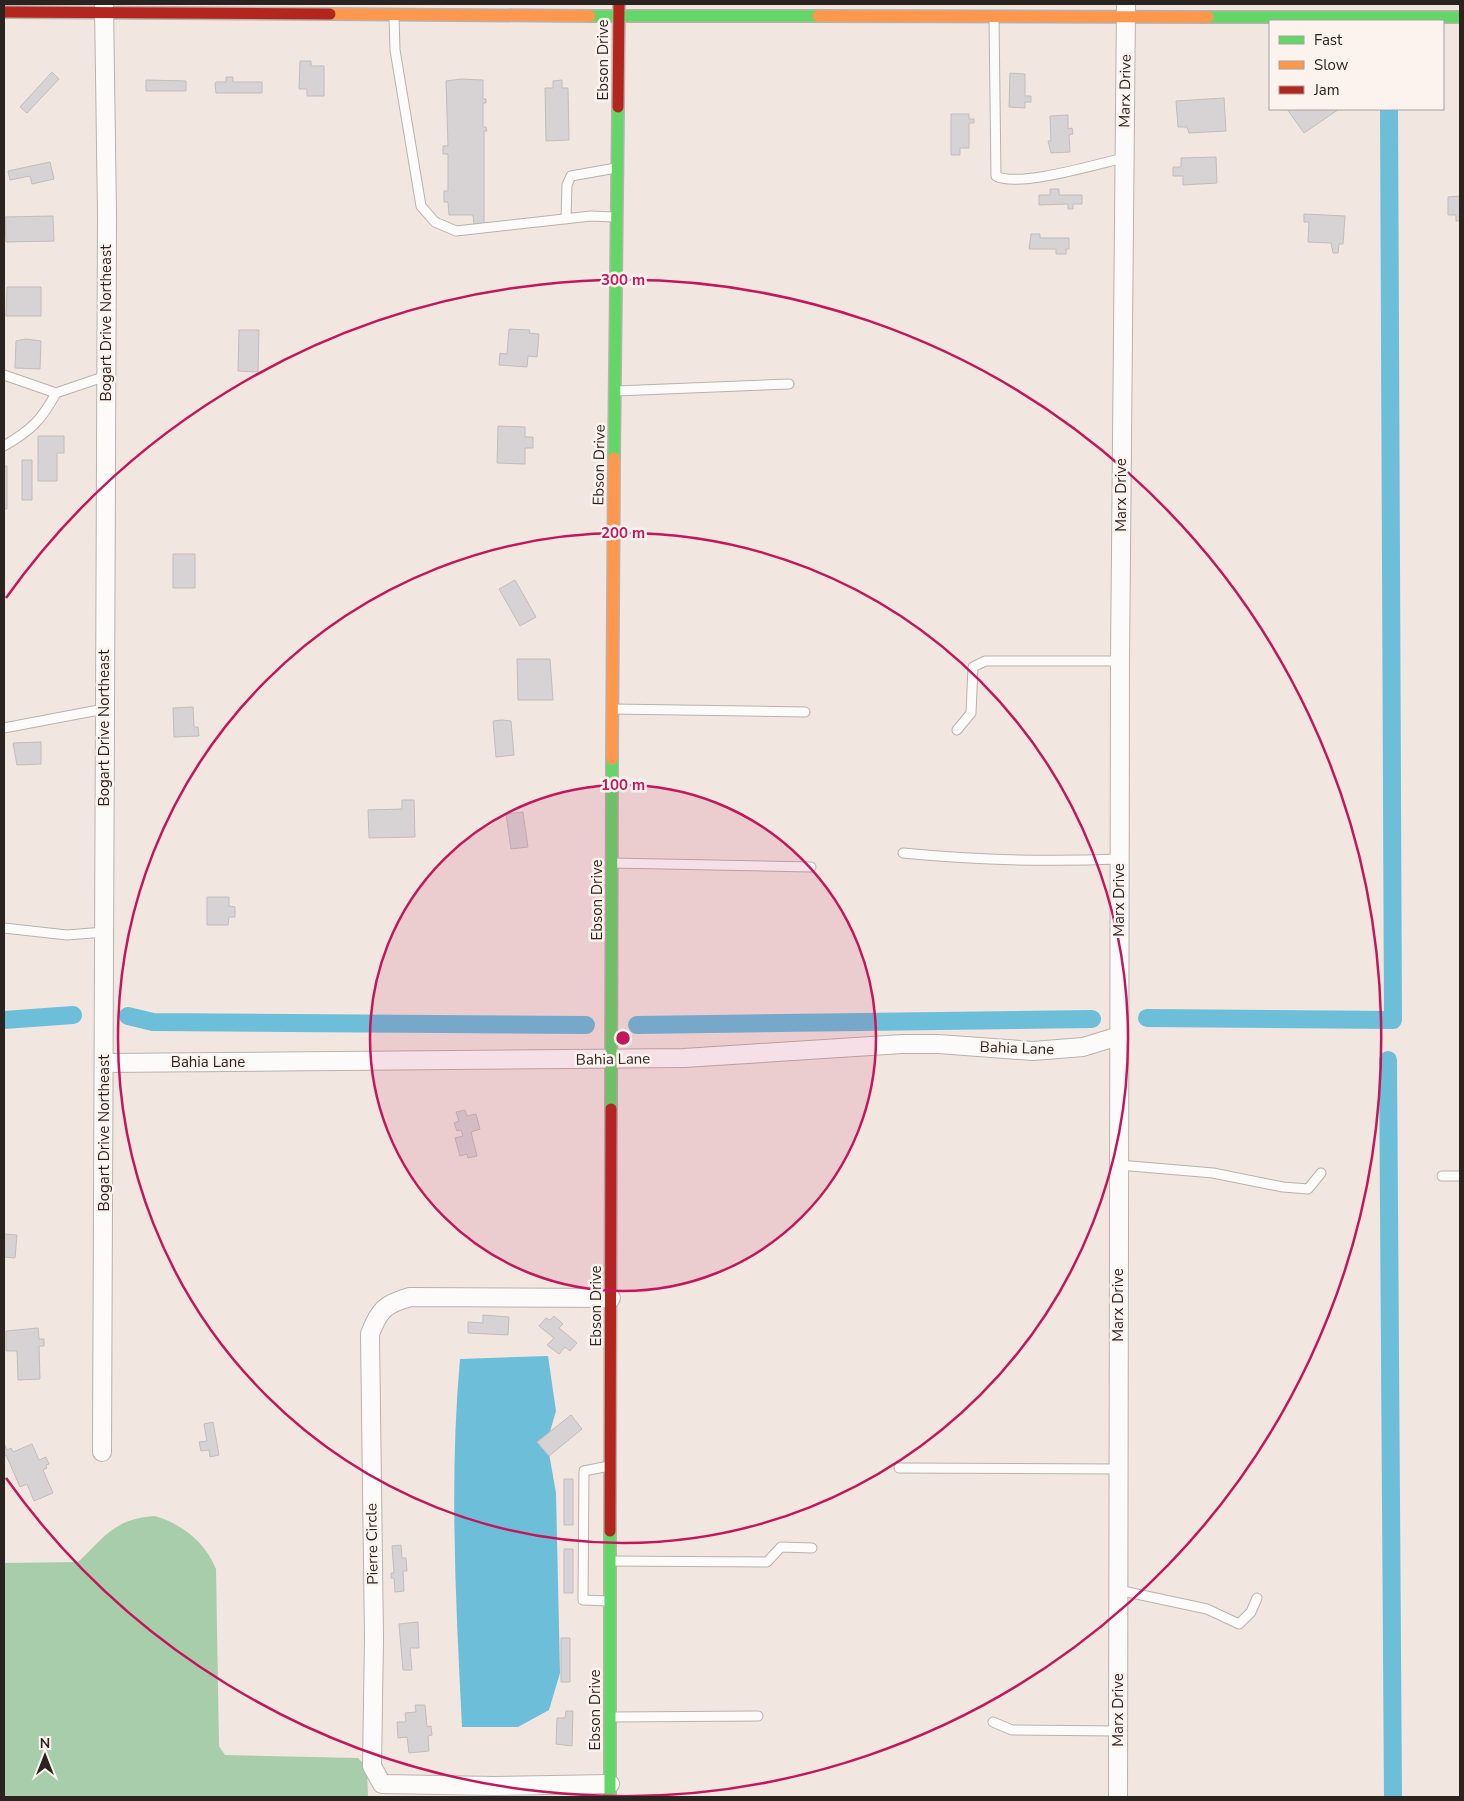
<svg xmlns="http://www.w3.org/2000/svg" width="1464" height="1801" viewBox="0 0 1464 1801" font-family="'Nunito Sans',sans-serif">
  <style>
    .forest { fill: #a7cdaa }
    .water { fill: #6cbed9 }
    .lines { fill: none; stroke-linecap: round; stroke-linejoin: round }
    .canal { stroke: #6cbed9; stroke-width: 18 }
    .building { fill: #d7d2d3; stroke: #c2bcbd }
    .lane-casing { stroke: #bab1ac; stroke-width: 11 }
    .street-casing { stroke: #bab1ac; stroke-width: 20 }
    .fast-casing { stroke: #bab1ac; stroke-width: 14 }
    .slow-casing { stroke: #bab1ac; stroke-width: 14 }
    .jam-casing { stroke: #bab1ac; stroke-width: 14 }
    .lane { stroke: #fdfbfa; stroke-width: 9 }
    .street { stroke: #fdfbfa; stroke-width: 18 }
    .fast { stroke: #63d668; stroke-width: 11 }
    .slow { stroke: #ff974d; stroke-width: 11 }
    .jam { stroke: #b3261e; stroke-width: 11 }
    .ring { fill: none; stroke: #c2185b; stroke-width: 2.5 }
    .labels { text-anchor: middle; stroke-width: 5; stroke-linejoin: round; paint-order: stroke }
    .street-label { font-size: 15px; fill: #2b231f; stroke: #fcf3ef }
    .centre { fill: #c2185b; stroke: #fcf3ef; stroke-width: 2.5 }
    .ring-label { font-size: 15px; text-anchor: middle; font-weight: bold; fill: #c2185b; stroke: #fcf3ef; stroke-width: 5; stroke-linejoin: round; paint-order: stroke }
  </style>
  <rect width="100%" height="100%" fill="#f2e6e0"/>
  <path class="forest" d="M155,1516C182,1524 205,1542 216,1569L219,1746L225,1755L358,1758L367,1767L368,1797H4V1563L78,1562C107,1535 114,1519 155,1516Z"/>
  <path class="water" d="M548,1356L556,1411L547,1442L556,1493L560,1673L549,1710L518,1727H462C456,1605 449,1481 460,1359Z"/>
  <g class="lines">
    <path class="canal" d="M128,1016L153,1022L586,1025
      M1147,1018L1393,1020L1389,109
      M4,1020L73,1015
      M637,1025L1092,1019
      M1388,1060L1393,1797"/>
  </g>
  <path class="building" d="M300,61H311V66H324V96H307V89H299Z
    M52,72L59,79L27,113L20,107Z
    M1010,73L1025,74V96H1031V102H1025V108L1009,107Z
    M226,77H233V82H262V93H216L215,84L216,82H226Z
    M461,79L483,80V99H486V103H483V127H486L487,131H484V224H474L473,215H449L448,202H444V191H448V154H443V146H448L446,81Z
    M146,80L186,81V91H146Z
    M562,80V88H568L569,140L546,141L545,88H553V81Z
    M1224,98L1226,131L1189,133L1187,127H1178L1176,101Z
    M1287,109H1339L1304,133Z
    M951,114H969V119H974V123H969V148H960V155H951Z
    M1068,115V129L1072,128L1073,134L1069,135L1070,152L1051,153L1048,141H1051L1050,116Z
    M1216,157L1217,183L1183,185V176H1173V167H1181V158Z
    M50,162L54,179L32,184L30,176L10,180L8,171Z
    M1050,189H1059V195H1082V204H1073V209H1068V204L1039,205V195H1050Z
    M1460,196V221H1456V215H1448V197Z
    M1304,214L1345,216L1343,244H1339L1338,253H1333L1331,243L1308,242L1309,222H1304Z
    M53,216L54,241L6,242L5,217Z
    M1031,234H1040V238H1069V249H1066V254H1056V249H1029Z
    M7,287H41V316H6Z
    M509,329L530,330L529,333L539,334L537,357L528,356L527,367L499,365L500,353L507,354Z
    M239,330H259L258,372L238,371Z
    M26,339L41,341L40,369L15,368L16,341Z
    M498,426L525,427V437H533V448H525V464L497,463Z
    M38,436H64V453H57V481H38Z
    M22,460H32V500H22Z
    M4,466H7V509H4Z
    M173,554H195V588H173Z
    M515,580L536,617L520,626L499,589Z
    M517,659H550L553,700H518Z
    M193,707L194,727H198L199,736L174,737L173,708Z
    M502,720L511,721L514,755L496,757L493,721Z
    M41,742V764L17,765L13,743Z
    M402,800H414L415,837L369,838L368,810L402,809Z
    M523,812L528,847L511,849L506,814Z
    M207,897H229V906L235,907V917H229L228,925H207Z
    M465,1110L467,1116L476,1114L480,1129L471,1132L477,1156L468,1158L467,1154L460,1156L455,1138L463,1136L461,1130L457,1131L454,1123L459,1121L456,1112Z
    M4,1234L17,1235L15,1258L4,1257Z
    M483,1315L509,1317L508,1335L468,1333V1322L483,1323Z
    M554,1316L563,1324L559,1328L577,1343L570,1351L565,1347L559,1354L547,1345L554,1338L539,1326L546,1318L550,1320Z
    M38,1328L39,1339H44V1346H39L40,1379L18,1380L17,1351H6V1331Z
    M571,1415L582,1429L549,1456L537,1442Z
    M213,1422L219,1455L210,1457L209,1450L201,1451L199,1442L207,1441L204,1424Z
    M4,1443L7,1450L11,1448L13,1452L32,1444L39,1460L46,1457L49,1464L46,1465L47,1468L43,1470L53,1493L34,1501L27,1484L20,1487L6,1455L4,1456Z
    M564,1479H573V1525H564Z
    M401,1545L402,1558H406L407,1571H403L404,1591L395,1592L394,1578H391V1573H394L392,1546Z
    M564,1549H573V1593H564Z
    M418,1622L419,1648H410L412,1670H403L399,1624Z
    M561,1638H570V1682H561Z
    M415,1705H425L427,1727L431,1726L432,1735L428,1736L429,1751L409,1753L407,1737L398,1738L397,1722H406L405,1713L416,1712Z
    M566,1711H573L572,1746L556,1744L557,1718H565Z"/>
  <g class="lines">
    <g class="lane-casing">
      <path id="lane" d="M394,17L395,50L421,206L435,222L456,231L591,216L614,217
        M994,19L996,176C1018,188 1097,164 1124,158
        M566,219L567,185L571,176L616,168
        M4,375L56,393L106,376
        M616,391L789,384
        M4,446C31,430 41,421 56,393
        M612,709L805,712
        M4,728L104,709
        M957,730L971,713L973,667L985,661H1120
        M903,853C975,860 1047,862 1119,859
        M612,863L811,867
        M4,928L67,935L104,932
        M1119,1165L1213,1173L1283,1187L1308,1189L1321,1173
        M1442,1176H1460
        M899,1468L1118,1469
        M611,1561L767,1562L781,1547L812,1548
        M1118,1590L1207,1609L1239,1624L1251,1612L1257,1598
        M608,1601L583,1600L584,1471L609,1466
        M613,1717L758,1716
        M993,1722L1012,1730L1118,1731"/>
    </g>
    <g class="street-casing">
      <path id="street" d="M104,1063L684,1058L902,1044H938L1033,1051L1083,1047L1119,1036
        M102,1452L107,216L104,4
        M610,1784L495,1786L382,1784L372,1766L374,1638L370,1334C379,1310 385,1304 410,1297L611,1298
        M1118,1797L1120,661L1126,4"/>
    </g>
    <g class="fast-casing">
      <path id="fast" d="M590,16H818
        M1208,17H1460
        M614,458L618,107
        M611,1109L612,759
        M610,1797V1531"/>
    </g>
    <g class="slow-casing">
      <path id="slow" d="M330,14L590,16
        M818,16L1208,17
        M612,759L614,458"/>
    </g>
    <g class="jam-casing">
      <path id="jam" d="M4,12L330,14
        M618,107L619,4
        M610,1531L611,1109"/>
    </g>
    <use href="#lane" class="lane"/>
    <use href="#street" class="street"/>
    <use href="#fast" class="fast"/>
    <use href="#slow" class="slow"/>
    <use href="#jam" class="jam"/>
  </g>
  <circle cx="623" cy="1038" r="253" fill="#c2185b" fill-opacity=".12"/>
  <g class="ring">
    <circle cx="623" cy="1038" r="253"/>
    <circle cx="623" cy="1038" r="505"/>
    <path d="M6 598A758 758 0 1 1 6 1478"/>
  </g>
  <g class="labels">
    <g class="street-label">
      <text transform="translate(603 60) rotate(-90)" y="5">Ebson Drive</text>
      <text transform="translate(1125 91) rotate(-89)" y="5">Marx Drive</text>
      <text transform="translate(106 323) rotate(-90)" y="5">Bogart Drive Northeast</text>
      <text transform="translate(599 465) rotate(-89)" y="5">Ebson Drive</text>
      <text transform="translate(1121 495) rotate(-90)" y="5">Marx Drive</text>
      <text transform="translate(104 728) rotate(-90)" y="5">Bogart Drive Northeast</text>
      <text transform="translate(597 900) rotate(-90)" y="5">Ebson Drive</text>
      <text transform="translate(1119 900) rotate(-90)" y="5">Marx Drive</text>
      <text transform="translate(1017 1048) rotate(2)" y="5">Bahia Lane</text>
      <text transform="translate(613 1059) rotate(-1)" y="5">Bahia Lane</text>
      <text x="208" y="1067">Bahia Lane</text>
      <text transform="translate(104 1133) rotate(-90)" y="5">Bogart Drive Northeast</text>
      <text transform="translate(1118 1305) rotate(-90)" y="5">Marx Drive</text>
      <text transform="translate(596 1306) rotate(-90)" y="5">Ebson Drive</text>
      <text transform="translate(372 1544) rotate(-91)" y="5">Pierre Circle</text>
      <text transform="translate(595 1710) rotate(-90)" y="5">Ebson Drive</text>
      <text transform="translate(1118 1710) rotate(-90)" y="5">Marx Drive</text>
    </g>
  </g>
  <circle cx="623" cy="1038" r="8" class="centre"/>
  <g class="ring-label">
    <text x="623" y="285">300 m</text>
    <text x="623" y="538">200 m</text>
    <text x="623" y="790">100 m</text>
  </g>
  <rect width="1464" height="1801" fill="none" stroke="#2b231f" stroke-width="10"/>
  <rect x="1269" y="20" width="175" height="90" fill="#fcf3ef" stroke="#a8a09c"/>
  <rect x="1279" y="36" width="25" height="8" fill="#63d668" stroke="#a8a09c"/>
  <text x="1314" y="45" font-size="15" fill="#2b231f">Fast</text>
  <rect x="1279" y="61" width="25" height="8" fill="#ff974d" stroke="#a8a09c"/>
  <text x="1314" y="70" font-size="15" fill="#2b231f">Slow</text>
  <rect x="1279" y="86" width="25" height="8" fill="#b3261e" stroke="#a8a09c"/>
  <text x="1314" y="95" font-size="15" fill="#2b231f">Jam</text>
  <g transform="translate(45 1756)" stroke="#fcf3ef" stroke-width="4" paint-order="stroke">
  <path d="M0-4L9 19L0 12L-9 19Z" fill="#2b231f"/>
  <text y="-8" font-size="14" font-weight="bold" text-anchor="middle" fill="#2b231f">N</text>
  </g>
</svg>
